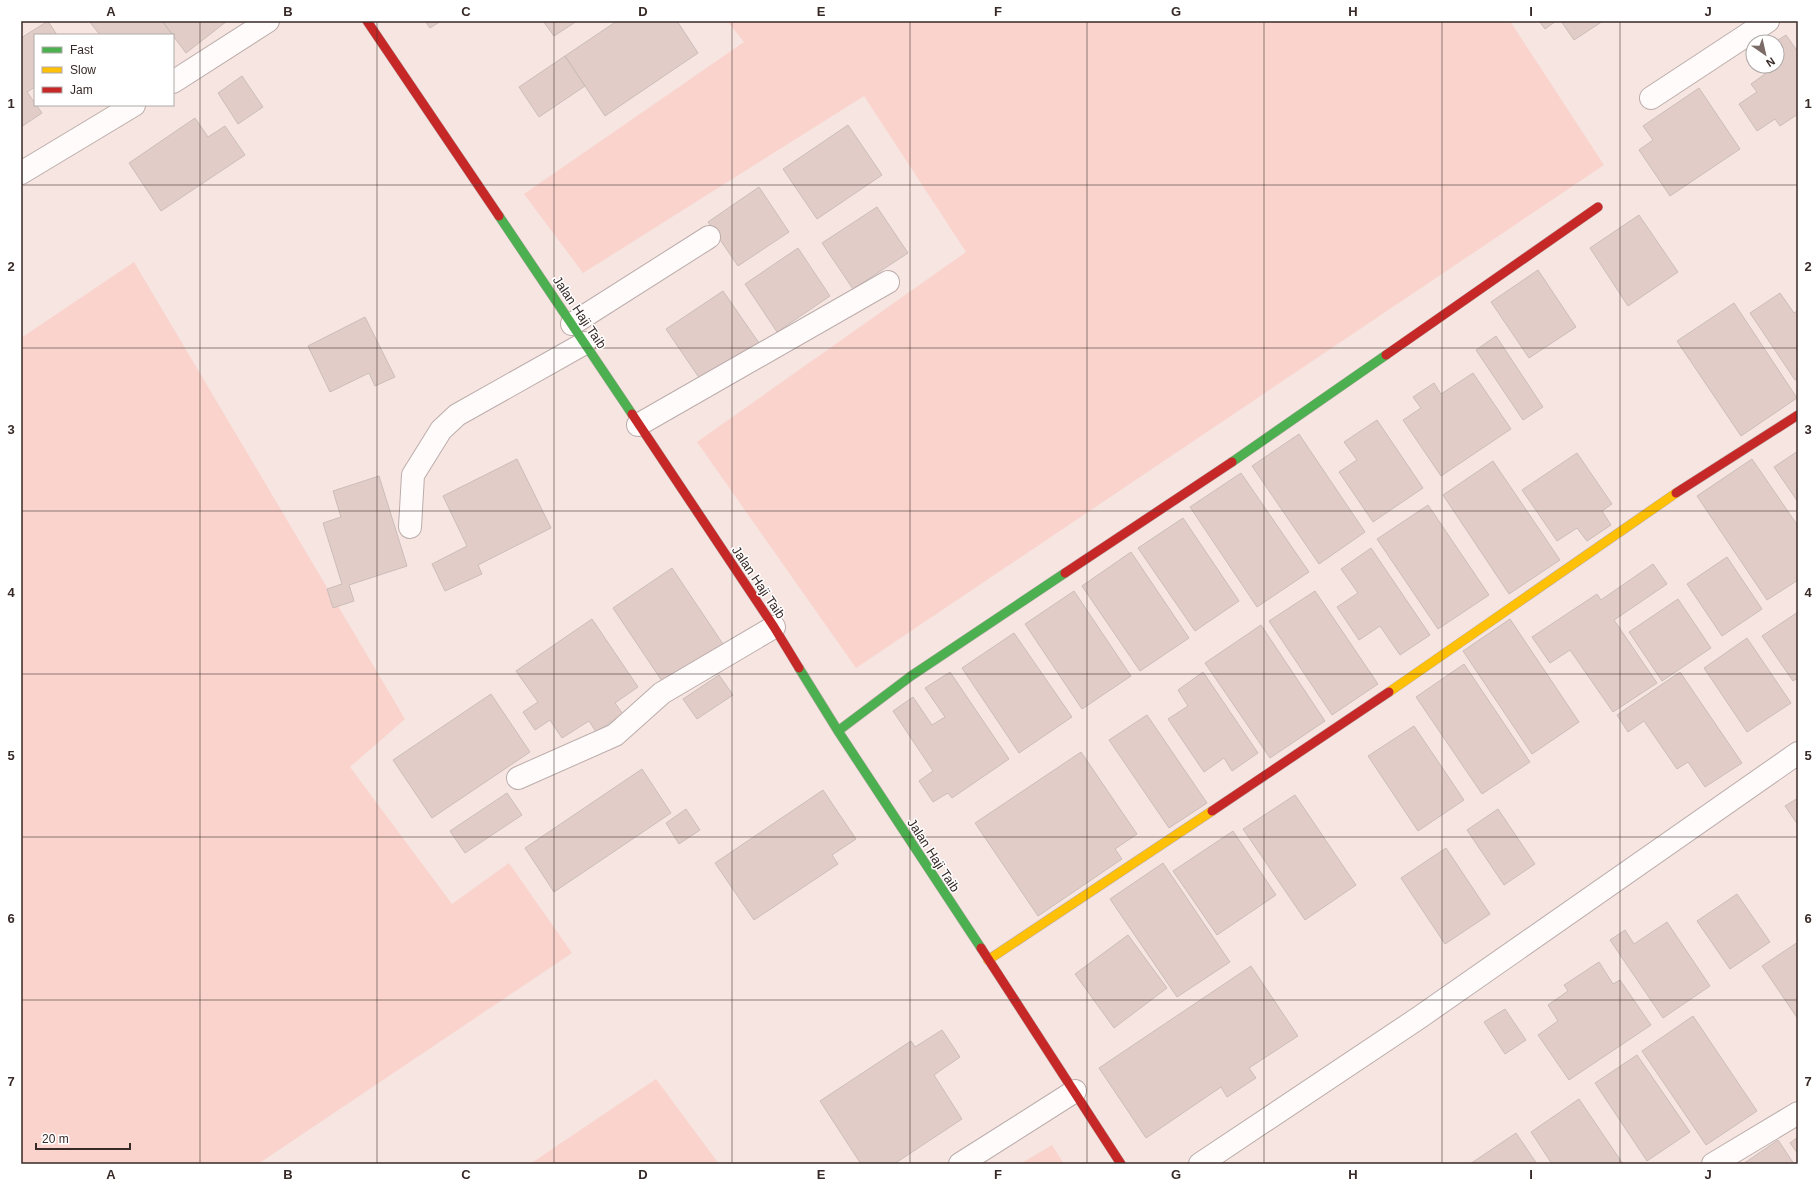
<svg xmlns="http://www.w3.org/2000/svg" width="1819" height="1185" viewBox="0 0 1819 1185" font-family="Helvetica,sans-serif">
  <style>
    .green { fill: #fad3cd }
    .building { fill: #e1ccc8; stroke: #cbbdba }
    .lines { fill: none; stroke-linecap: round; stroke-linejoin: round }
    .street-casing { stroke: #bcadab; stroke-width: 24 }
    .fast-casing { stroke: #bcadab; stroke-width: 10 }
    .slow-casing { stroke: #bcadab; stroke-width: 10 }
    .jam-casing { stroke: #bcadab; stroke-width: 10 }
    .street { stroke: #fefbfa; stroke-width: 22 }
    .fast { stroke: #4caf50; stroke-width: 9 }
    .slow { stroke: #ffc107; stroke-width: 9 }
    .jam { stroke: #c62828; stroke-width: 9 }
    .grid { fill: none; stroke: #372926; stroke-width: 1; stroke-opacity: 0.55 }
    .labels { text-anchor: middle; stroke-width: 3; stroke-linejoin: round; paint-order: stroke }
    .street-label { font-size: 13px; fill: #372926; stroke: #fff }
    .neatline { fill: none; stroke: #372926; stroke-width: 1.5 }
    .grid-label { font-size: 13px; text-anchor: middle; font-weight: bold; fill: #372926 }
  </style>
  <rect width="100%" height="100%" fill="#f6e5e1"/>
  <path class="green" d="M727,21H1510L1604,165L856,668L697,442L966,252L864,96L583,273L524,194L744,42Z
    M134,262L405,719L350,767L452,904L509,863L572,953L258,1164H21V338Z
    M656,1079L719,1164H530Z
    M1052,1145L1064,1164H1020Z"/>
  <path class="building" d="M48,21L57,35H35V87L27,92L42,113L21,127V38Z
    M89,21H162L173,35H100Z
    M162,21H227L186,53Z
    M425,21H441L430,28Z
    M543,21H577L554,36Z
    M617,21H677L698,53L605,116L565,56Z
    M1539,21H1556L1545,29Z
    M1561,21H1603L1574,40Z
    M1786,35L1798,52V114L1780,126L1775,119L1757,131L1739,104L1757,92L1751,84L1765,74L1759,66H1777V42H1775Z
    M565,56L585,86L539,117L519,87Z
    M242,76L263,107L238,124L218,93Z
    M1699,88L1740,149L1670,196L1639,150L1653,140L1643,126Z
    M195,118L208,137L225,126L245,155L161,211L129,163Z
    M848,125L882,175L817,219L783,169Z
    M759,187L789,232L738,266L708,222Z
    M877,207L908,253L853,289L822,243Z
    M1639,215L1678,272L1628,306L1590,248Z
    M798,248L830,296L777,332L745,284Z
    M1538,270L1576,327L1529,358L1491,302Z
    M723,291L759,343L702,382L666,329Z
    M1780,293L1794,313L1798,310V378L1795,380L1750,313Z
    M1734,303L1797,398L1741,436L1677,341Z
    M365,317L395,377L375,386L369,373L330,392L308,346Z
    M1496,336L1543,407L1523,420L1476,350Z
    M1473,373L1511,429L1441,476L1403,420L1421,408L1413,397L1434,383L1441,394Z
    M1377,420L1423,488L1373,522L1339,472L1357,460L1344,442Z
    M1299,434L1365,532L1319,564L1252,466Z
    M1798,451V502L1774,467Z
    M1577,453L1612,504L1602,511L1611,525L1587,541L1577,528L1557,541L1522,490Z
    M517,459L551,528L478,565L482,574L445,591L432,564L467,546L443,496Z
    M1752,459L1798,526V580L1767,600L1697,496Z
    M1493,461L1560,560L1509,594L1443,495Z
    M1241,473L1309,572L1257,607L1190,507Z
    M379,476L407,566L349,585L354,601L333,608L327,589L342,584L323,523L341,517L333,491Z
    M1428,505L1489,595L1438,629L1377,539Z
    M1183,518L1239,601L1195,631L1138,548Z
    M1371,548L1430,635L1400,655L1380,626L1359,640L1337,607L1358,593L1341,569Z
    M1131,552L1189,638L1140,671L1082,586Z
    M1727,557L1762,609L1722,636L1687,584Z
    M1653,564L1667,584L1614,620L1657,683L1613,712L1570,650L1550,663L1532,637L1597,594L1601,600Z
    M672,568L723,644L664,684L613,608Z
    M1074,591L1131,676L1082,709L1025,624Z
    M1315,591L1378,684L1332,715L1269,621Z
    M1678,599L1711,648L1662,681L1629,632Z
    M1798,612V678L1793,681L1762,636Z
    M592,619L638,687L615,703L623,714L596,732L589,721L562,738L550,720L535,730L523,712L538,702L516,671Z
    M1510,619L1579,722L1532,754L1463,651Z
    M1261,625L1325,721L1270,758L1205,663Z
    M1014,633L1072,717L1019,753L962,668Z
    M1747,638L1791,703L1747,732L1704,668Z
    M1464,664L1530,762L1482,794L1416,697Z
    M950,672L1009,759L952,798L948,793L933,802L919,781L933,771L893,711L913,697L932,725L945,717L925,688Z
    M1203,672L1258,753L1232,771L1224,758L1204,772L1168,719L1188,706L1178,690Z
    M1680,672L1742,763L1705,787L1688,762L1677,769L1644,721L1628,732L1617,715Z
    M719,675L733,695L697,719L683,699Z
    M491,694L530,752L432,818L393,760Z
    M1147,715L1207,803L1169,828L1109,740Z
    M1414,726L1464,800L1418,831L1368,756Z
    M1081,752L1137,834L1115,849L1122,859L1038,916L975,823Z
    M642,769L671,813L554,892L525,848Z
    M823,790L856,839L832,855L838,864L754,920L715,863Z
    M507,793L522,815L465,853L450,831Z
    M1295,795L1356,885L1305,920L1243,829Z
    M1798,798V825L1785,806Z
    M686,809L700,830L679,844L666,823Z
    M1498,809L1535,864L1504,885L1467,830Z
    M1233,831L1276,895L1217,935L1173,871Z
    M1446,848L1490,914L1445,944L1401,878Z
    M1163,863L1230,962L1177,997L1110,899Z
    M1737,894L1770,942L1730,969L1697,921Z
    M1667,922L1710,986L1663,1018L1610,940L1625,930L1634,944Z
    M1128,935L1167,988L1114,1028L1075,974Z
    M1798,942V1019L1762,966Z
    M1599,962L1613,984L1620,980L1651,1025L1569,1080L1538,1035L1558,1021L1548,1005L1568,991L1564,985Z
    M1251,966L1298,1036L1249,1068L1256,1078L1227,1097L1221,1087L1146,1138L1099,1068Z
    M1505,1009L1526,1040L1505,1054L1484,1022Z
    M1693,1016L1757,1111L1706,1145L1642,1051Z
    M942,1030L960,1057L934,1075L962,1119L894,1164H861L820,1101L911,1041L915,1047Z
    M1637,1055L1690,1132L1647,1161L1595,1083Z
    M1579,1099L1623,1164H1552L1531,1132Z
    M1516,1133L1537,1164H1470Z
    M1798,1137V1154L1790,1143Z
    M1778,1140L1794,1164H1743Z"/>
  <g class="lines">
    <g class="street-casing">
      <path id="street" d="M173,82L268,21
        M1651,98L1768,21
        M21,173L134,105
        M572,324L709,237
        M638,425L888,282
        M410,527L413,475L441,430L457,415L585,343
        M518,778L615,735L662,693L774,627
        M960,1164L1075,1091
        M1200,1164L1420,1017L1798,753
        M1713,1164L1798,1113"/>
    </g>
    <g class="fast-casing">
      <path id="fast" d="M499,216L632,414
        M1232,462L1386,355
        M799,668L838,731L981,948
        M838,731L911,676L1065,573"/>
    </g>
    <g class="slow-casing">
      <path id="slow" d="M1389,692L1676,493
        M988,960L1212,811"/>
    </g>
    <g class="jam-casing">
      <path id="jam" d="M367,21L499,216
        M1386,355L1598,207
        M632,414L774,627L799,668
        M1676,493L1798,415
        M1065,573L1232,462
        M1212,811L1389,692
        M981,948L1121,1164"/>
    </g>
    <use href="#street" class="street"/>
    <use href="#fast" class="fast"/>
    <use href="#slow" class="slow"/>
    <use href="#jam" class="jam"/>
  </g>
  <path class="grid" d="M200,21V1164M377,21V1164M554,21V1164M732,21V1164M910,21V1164M1087,21V1164M1264,21V1164M1442,21V1164M1620,21V1164M21,185H1798M21,348H1798M21,511H1798M21,674H1798M21,837H1798M21,1000H1798"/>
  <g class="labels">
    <g class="street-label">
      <text transform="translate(580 312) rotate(56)" y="5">Jalan Haji Taib</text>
      <text transform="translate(759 582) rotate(56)" y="5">Jalan Haji Taib</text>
      <text transform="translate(934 855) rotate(57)" y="5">Jalan Haji Taib</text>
    </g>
  </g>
  <rect width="1819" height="1185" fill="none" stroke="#ffffff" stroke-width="44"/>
  <rect x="34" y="34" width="140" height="72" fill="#ffffff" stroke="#afa9a8"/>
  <rect x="42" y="47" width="20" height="6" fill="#4caf50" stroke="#afa9a8"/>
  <text x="70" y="54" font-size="12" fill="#372926">Fast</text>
  <rect x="42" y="67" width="20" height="6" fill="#ffc107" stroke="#afa9a8"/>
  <text x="70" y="74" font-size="12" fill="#372926">Slow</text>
  <rect x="42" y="87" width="20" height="6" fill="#c62828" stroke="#afa9a8"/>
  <text x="70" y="94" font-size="12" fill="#372926">Jam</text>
  <g transform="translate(1765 54) rotate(146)"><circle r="19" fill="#ffffff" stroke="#afa9a8"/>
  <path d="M0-3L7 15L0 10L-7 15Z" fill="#7a6b67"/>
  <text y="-6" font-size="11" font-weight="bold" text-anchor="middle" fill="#372926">N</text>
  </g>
  <path d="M36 1143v6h94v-6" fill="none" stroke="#372926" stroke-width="2"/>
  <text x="42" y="1143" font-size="12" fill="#372926" stroke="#ffffff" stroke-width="3" paint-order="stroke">20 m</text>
  <rect x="22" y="22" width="1775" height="1141" class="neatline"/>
  <g class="grid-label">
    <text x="111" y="16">A</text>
    <text x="288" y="16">B</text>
    <text x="466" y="16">C</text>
    <text x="643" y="16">D</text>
    <text x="821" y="16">E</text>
    <text x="998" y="16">F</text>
    <text x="1176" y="16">G</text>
    <text x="1353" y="16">H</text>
    <text x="1531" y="16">I</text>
    <text x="1708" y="16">J</text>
    <text x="11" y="108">1</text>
    <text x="1808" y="108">1</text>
    <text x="11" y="271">2</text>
    <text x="1808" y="271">2</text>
    <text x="11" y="434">3</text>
    <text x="1808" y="434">3</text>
    <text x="11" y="597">4</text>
    <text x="1808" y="597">4</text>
    <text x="11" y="760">5</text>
    <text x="1808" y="760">5</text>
    <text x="11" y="923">6</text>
    <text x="1808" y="923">6</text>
    <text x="11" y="1086">7</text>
    <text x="1808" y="1086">7</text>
    <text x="111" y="1179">A</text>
    <text x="288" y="1179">B</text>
    <text x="466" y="1179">C</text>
    <text x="643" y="1179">D</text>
    <text x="821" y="1179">E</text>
    <text x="998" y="1179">F</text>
    <text x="1176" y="1179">G</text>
    <text x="1353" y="1179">H</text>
    <text x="1531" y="1179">I</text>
    <text x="1708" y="1179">J</text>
  </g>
</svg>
